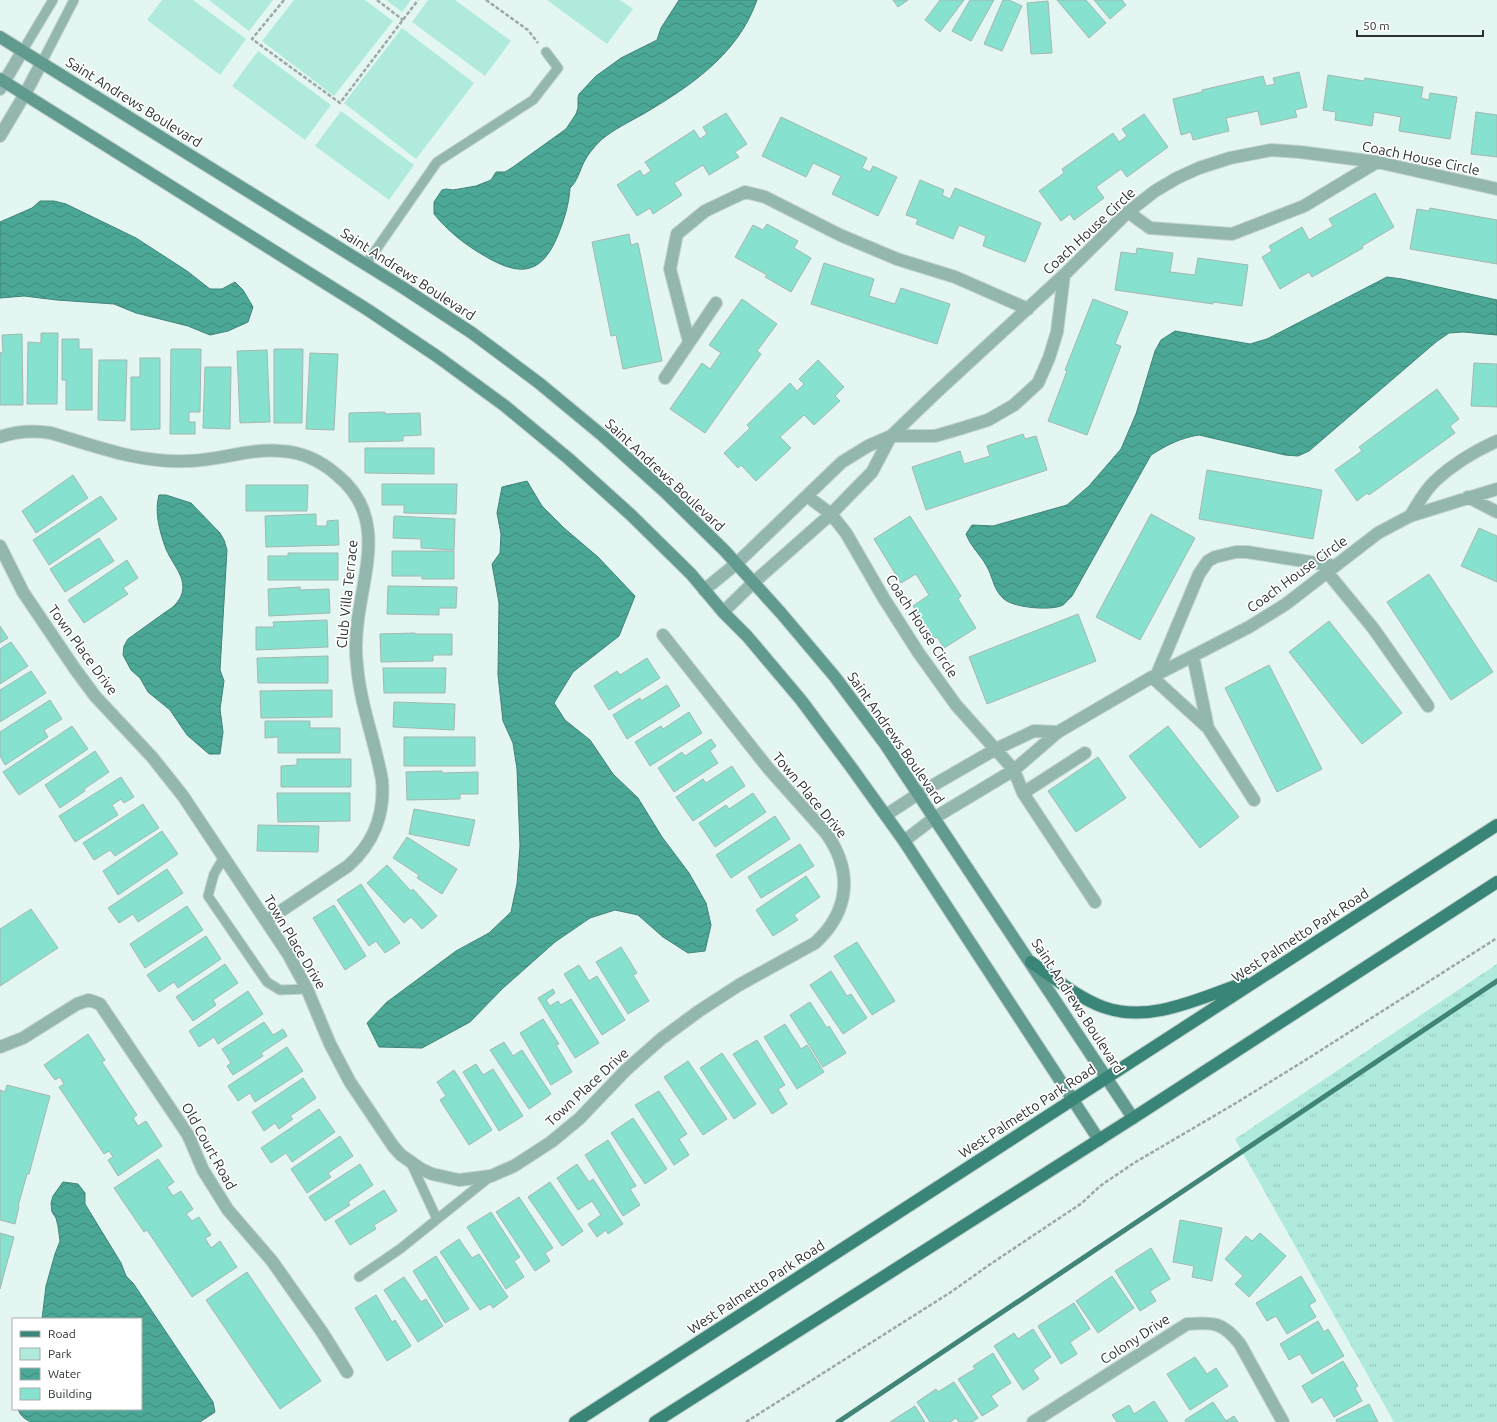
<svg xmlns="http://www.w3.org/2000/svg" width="1497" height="1422" viewBox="0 0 1497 1422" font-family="Ubuntu,sans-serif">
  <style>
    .grass { fill: url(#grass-tufts) }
    .park { fill: #b0eadd }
    .water { fill: url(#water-waves); stroke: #418478 }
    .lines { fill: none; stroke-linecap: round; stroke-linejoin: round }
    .stream { stroke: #418478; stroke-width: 5 }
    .building { fill: #86e2cf; stroke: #a5b6b2 }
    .lane-casing { stroke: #c3d3cf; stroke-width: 11 }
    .street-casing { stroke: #c3d3cf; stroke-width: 14 }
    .secondary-casing { stroke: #c3d3cf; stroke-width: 14 }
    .primary-casing { stroke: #c3d3cf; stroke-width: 14 }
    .path { stroke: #9ba8a5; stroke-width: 2.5; stroke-dasharray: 4 2; stroke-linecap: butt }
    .lane { stroke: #93b7af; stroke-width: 9 }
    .street { stroke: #93b7af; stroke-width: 12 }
    .secondary { stroke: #619a8e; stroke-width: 12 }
    .primary { stroke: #398577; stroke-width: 12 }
    .labels { text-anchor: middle; stroke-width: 3.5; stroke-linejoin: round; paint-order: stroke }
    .street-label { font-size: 14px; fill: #2b3231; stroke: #fff }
  </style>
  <defs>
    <pattern id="grass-tufts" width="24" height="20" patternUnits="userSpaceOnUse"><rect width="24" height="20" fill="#b0eadd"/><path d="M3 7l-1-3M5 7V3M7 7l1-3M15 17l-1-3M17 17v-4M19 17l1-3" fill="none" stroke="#98c9be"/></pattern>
    <pattern id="water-waves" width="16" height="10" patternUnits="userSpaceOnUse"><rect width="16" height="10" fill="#4ba796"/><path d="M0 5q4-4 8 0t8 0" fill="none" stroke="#3f897b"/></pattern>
  </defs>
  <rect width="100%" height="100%" fill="#e4f6f2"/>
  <path class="grass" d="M1497,964V1422H1394L1235,1139Z"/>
  <path class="park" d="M162,0H193L246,39L220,75L147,20Z
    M209,0H273L249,31Z
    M294,0H365L393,21L334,96L262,41Z
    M386,0H411L402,12Z
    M428,0H455L511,41L485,76L412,22Z
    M547,0H620L633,9L607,44Z
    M402,28L474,83L416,159L344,103Z
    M258,51L331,105L305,140L232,86Z
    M341,111L414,165L389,200L315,146Z"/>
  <path class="water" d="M679,0H757C738,54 692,85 645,113C631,121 614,129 601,140C594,147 588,154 584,162C580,170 577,182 570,188C569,205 564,220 558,235C541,277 518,276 483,255C464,244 448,231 434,214V202L442,190L446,189L453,190L476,186L491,180L496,172H505L513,167L566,129L576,114L578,108V98L579,94L596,76L621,58L657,40L661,28Z
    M40,201H54L66,204L136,238L187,271L210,289H222L235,282L243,290L253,307L248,322L228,331L210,335L188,326L136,313L114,304L57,300L24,296L0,298V222L32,208Z
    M1387,277L1402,279L1497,300V335L1463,332L1449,333L1436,342L1309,451L1298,456L1285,455L1199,435C1180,438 1167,445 1151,455L1072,596C1069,598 1066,603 1063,605C1052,611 1014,608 1004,599C993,590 993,576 986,565C979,553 971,547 966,534L972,525L993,526L1067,505L1089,486L1121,449L1136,414L1155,351L1161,340L1175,331L1250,344L1267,339Z
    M527,481L542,506L564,528L598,557L635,596L619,636L573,672L554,703L565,720L590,740L613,774L638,798L662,837L689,873L706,903L711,925L705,951L688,953L663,937L638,915L615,910L590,918L555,942L502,989L470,1022L422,1048L379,1047L367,1023L387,1002L456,951L489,933L511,912L517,884L520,846L517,769L513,743L503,721L498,675L499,603L492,564L500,553L501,534L497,513L502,487Z
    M159,495H166L191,503L220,533L224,540L227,550L220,670L224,681L220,709L223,732L220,754H209L187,735L170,710L148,692L140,678L131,670L123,655L124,646L128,639C139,631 149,624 160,616C165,612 171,609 175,605C194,584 174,568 166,549C160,533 154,512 159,495Z
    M63,1182L78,1184L85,1193V1204L121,1263L126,1276L133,1283L213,1402L215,1412L200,1422H31C24,1419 20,1415 18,1409H141V1319H42L46,1286L55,1254L60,1241L58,1226L56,1218L52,1212L51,1203L53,1196Z"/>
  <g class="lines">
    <path class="stream" d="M838,1422L1497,981"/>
  </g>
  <path class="building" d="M893,0H908L898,7Z
    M940,0H964L940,32L925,20Z
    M970,0H994L971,41L952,31Z
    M1003,0H1009L1022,6L1002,51L984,44Z
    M1057,0H1086L1106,23L1089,38Z
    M1094,0H1122L1126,5L1110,19Z
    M1048,1L1052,53L1031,54L1027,3Z
    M1299,72L1307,107L1295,110L1297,117L1261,125L1258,111L1226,118L1229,131L1193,140L1191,132L1181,135L1173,99L1202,92V90L1263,76L1266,86L1275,84L1273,78Z
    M1328,75L1364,81L1365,78L1423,87L1421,98L1429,100L1430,93L1457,97L1450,139L1399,131L1401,117L1374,112L1372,126L1335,120L1336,112L1323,110Z
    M1476,112L1497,115V157L1471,154Z
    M726,113L747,144L735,152L739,157L709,175L703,165L674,183L682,195L653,214L650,208L637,216L617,185L640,170L643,176L651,171L645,162L694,130L700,139L707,134L703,127Z
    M1144,114L1168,147L1127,177L1121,169L1096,187L1104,198L1074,220L1070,214L1061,221L1039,191L1064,173L1062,169L1113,133L1119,142L1127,136L1122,129Z
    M781,117L867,158L862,168L870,172L873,166L897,177L878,216L832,194L841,176L813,163L806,177L762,156Z
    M920,180L944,190L942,195L950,199L955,188L1041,223L1025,262L983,246L986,236L959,225L953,239L916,224L918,219L906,215Z
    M1375,193L1394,227L1362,246L1363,248L1312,277L1309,272L1280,289L1262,257L1272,251L1269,246L1302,227L1309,240L1333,226L1329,219Z
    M1430,208L1497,220V264L1410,249L1417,209L1429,211Z
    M767,224L798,241L794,248L811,258L791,292L765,277L767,275L735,257L753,225L763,230Z
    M629,234L631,245L638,243L662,361L623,369L616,335L611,336L592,242Z
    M1137,248L1173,253L1170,272L1195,275L1198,258L1248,265L1242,306L1213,302V304L1115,290L1121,252L1136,254Z
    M824,263L874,279L869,296L895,304L901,288L950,304L937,344L811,304Z
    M742,299L777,324L757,351L761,354L705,433L670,409L702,363L710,369L721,353L709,345Z
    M1093,299L1128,312L1115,344L1121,346L1087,435L1048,421L1067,371L1065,370Z
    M41,333H58L57,404H27L28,342L41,343Z
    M22,334L23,405H0V353L3,352L2,335Z
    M62,339H79V349H92V410H66V380H62Z
    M171,349H201L200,412H189V422H195V434H170Z
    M274,349H303L302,423H274Z
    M267,350L270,422L240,423L237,351Z
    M310,353L338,354L334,430L306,429Z
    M140,358H160V429L131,430V377H140Z
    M99,360H127L125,421L98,420Z
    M818,360L844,387L835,396L840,401L814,425L804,415L780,437L791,448L756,481L741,465L738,468L724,453L750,428L747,425L790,383L797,391L804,384L799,379Z
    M1474,363L1497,364V407L1471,406Z
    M205,367H231L230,429L203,428Z
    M1437,389L1459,419L1450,426L1455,433L1369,495L1367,493L1357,501L1335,470L1362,451L1359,447Z
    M385,412V414L420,413L421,435L403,436V441L349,442V413Z
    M1023,434L1025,439L1036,436L1047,470L926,510L912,467L960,451L964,464L990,456L987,446Z
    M365,448H434V474L365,473Z
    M1207,470L1322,490L1313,539L1199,519Z
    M73,475L88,498L36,533L22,511Z
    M382,484H457L456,514L404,513V505H382Z
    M246,485H308L307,511H246Z
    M101,496L117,519L49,565L33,540Z
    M316,514V526H327V521L338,520L339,545L266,547L265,516Z
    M1151,514L1195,538L1140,640L1096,617Z
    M394,516L455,519L454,550L421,548V539L393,538Z
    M910,516L961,596L958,599L976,628L944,648L937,637L934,639L913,606L929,595L916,574L901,583L874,539Z
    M1479,528L1497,536V582L1461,566Z
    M99,538L114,561L65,592L50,569Z
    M392,551H454V579H422V576H392Z
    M288,553H338V580H268V556H288Z
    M127,560L138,578L123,588L128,594L84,623L68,600Z
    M1429,574L1493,672L1451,700L1387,602Z
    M388,586L457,587L456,608H439V615L387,614Z
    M300,587V590L329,589L330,613L269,616L268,589Z
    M1078,614L1096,661L987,704L969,657Z
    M327,620L328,647L256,650V627H274L273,622Z
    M1329,621L1402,713L1362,744L1289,652Z
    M0,626L8,638L0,643Z
    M415,633V634H452V655H433V661L381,662L380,634Z
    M11,642L28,666L0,684V649Z
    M328,656V683H258L257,658Z
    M647,658L660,678L609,710L594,686L617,671L620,675Z
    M1269,665L1322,769L1277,792L1225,688Z
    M383,668H446L445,693H384Z
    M31,671L46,693L0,722V690Z
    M667,685L680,706L627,739L613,715L640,698L641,701Z
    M332,690V717L261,718L260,691Z
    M50,700L62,719L44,730L48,737L5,765L0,756V732Z
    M394,702L455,704L454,730L393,727Z
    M689,712L702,733L650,766L635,742L661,726L663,729Z
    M265,721H310V728H340V753H278V737L265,738Z
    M72,726L88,749L19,795L3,772Z
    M1168,726L1239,817L1200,848L1129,756Z
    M404,737H475V766H404Z
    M711,739L716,746L710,751L718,763L674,792L658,768L682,752L685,756Z
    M95,751L109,772L84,789L85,791L60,808L45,785Z
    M1098,757L1126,798L1076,832L1048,791Z
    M297,759H351V787H281V766L297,765Z
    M732,766L745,786L693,821L676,797L703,779L706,783Z
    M442,771V773L478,772V794H460V799L407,800L406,772Z
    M121,777L134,797L124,803L121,799L112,805L118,815L75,842L59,816Z
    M277,793H350V821L278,822Z
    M753,793L766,812L715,847L699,823L726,805L729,809Z
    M143,804L159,828L115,856L110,850L94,860L83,843Z
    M414,809L475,820L469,846L409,834Z
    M775,816L790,839L731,878L716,855Z
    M258,825L319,826L318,852L257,851Z
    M162,831L178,854L118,895L103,871Z
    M407,837L457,869L442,894L417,878L419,875L393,858Z
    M800,844L814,866L761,898L748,877Z
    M387,865L411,891L413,889L437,916L422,929L411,917L404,923L367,883Z
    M167,869L183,893L138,922L133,914L119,923L108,908Z
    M806,876L820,897L794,915L798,920L773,936L756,910Z
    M361,884L400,943L385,953L376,941L369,946L337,900Z
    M334,905L366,956L345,970L313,918Z
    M187,906L203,930L145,968L130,944Z
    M31,909L58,948L0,986V929Z
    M206,936L221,959L178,988L174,982L159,992L147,975Z
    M857,942L895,1001L872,1015L834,956Z
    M621,947L637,973L633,975L649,1001L628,1014L596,962Z
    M225,964L238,983L213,1000L216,1005L193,1021L176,997Z
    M579,965L589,981L597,976L625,1020L602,1035L564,974Z
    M831,971L847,996L851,994L867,1018L843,1034L810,985Z
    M553,989L555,993L546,1000L550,1006L558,1001L561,1005L571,999L599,1043L575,1058L538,998Z
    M248,991L263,1014L218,1044L214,1037L199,1047L189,1031Z
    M810,1002L827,1028L829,1026L846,1053L823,1067L790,1015Z
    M543,1019L559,1044L556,1045L572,1072L551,1085L520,1033Z
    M264,1022L273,1035L283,1029L287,1036L261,1053L263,1056L233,1075L227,1066L231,1063L222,1049Z
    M785,1024L801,1049L807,1045L824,1072L797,1089L764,1037Z
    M88,1034L105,1060L102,1062L137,1115L133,1118L138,1126L146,1121L162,1146L118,1176L108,1160L113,1157L109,1151L104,1154L59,1087L64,1084L60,1077L55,1080L44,1065Z
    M757,1040L785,1085L778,1089L787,1104L772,1114L733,1054Z
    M504,1042L513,1056L522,1050L551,1094L529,1109L490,1050Z
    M287,1047L303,1071L255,1102L250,1093L238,1101L228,1086Z
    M722,1053L756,1104L734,1119L700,1068Z
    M688,1061L727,1119L703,1135L664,1077Z
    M476,1064L483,1075L493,1069L523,1116L499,1131L463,1072Z
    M454,1070L492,1130L469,1145L440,1100L446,1096L437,1082Z
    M303,1078L316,1098L290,1116L293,1119L279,1129L275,1123L264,1131L252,1112Z
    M7,1085L50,1096L29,1174H27L18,1206H19L15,1224L0,1220V1090L5,1092Z
    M659,1091L687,1134L679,1139L689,1155L674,1165L635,1105Z
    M319,1109L335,1132L292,1162L286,1153L271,1163L261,1148Z
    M633,1118L667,1169L645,1184L611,1133Z
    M340,1136L353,1156L328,1173L331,1177L307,1193L291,1169Z
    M608,1140L636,1186L630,1189L640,1205L623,1216L585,1155Z
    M158,1159L174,1182L167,1187L173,1196L181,1191L193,1209L186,1214L192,1221L199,1217L211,1235L205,1238L211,1248L220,1241L237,1267L192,1297L147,1230L144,1232L114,1188Z
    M360,1164L373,1185L348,1202L350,1205L325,1221L309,1197Z
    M577,1164L589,1182L593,1179L623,1224L608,1234L606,1230L597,1237L588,1224L601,1215L592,1201L578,1210L557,1178Z
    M550,1182L583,1231L562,1246L528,1197Z
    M384,1190L397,1211L374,1225L376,1229L350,1245L335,1221Z
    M519,1197L553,1248L545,1253L550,1261L535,1271L496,1212Z
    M491,1212L520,1257L514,1261L524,1277L506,1289L467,1227Z
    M1180,1220L1222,1228L1212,1281L1192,1277L1194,1266L1173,1262Z
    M0,1233L14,1237L0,1289Z
    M1260,1233L1286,1256L1249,1297L1235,1284L1243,1276L1225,1259L1246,1236L1252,1241Z
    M459,1239L472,1258L479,1254L508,1297L493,1308L490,1304L480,1310L440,1252Z
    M1151,1248L1170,1279L1150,1291L1156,1301L1140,1311L1115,1271Z
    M436,1256L469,1309L445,1323L413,1271Z
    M247,1272L321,1381L280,1409L206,1300Z
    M1112,1276L1134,1308L1098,1333L1076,1301Z
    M1301,1276L1316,1301L1309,1305L1316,1317L1287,1334L1276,1316L1267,1321L1256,1303Z
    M404,1277L421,1302L426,1299L443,1326L418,1342L384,1290Z
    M376,1295L392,1322L395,1320L411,1346L387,1361L355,1308Z
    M1074,1303L1090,1329L1070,1342L1077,1354L1061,1364L1038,1326Z
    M1318,1321L1324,1332L1328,1329L1344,1356L1312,1374L1300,1354L1289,1360L1280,1344Z
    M1033,1329L1051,1357L1033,1370L1039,1379L1023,1390L994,1346L1014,1333L1018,1339Z
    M993,1353L1011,1383L991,1396L998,1406L982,1416L958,1379L975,1369L973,1366Z
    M1195,1357L1207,1374L1216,1368L1228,1386L1190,1410L1167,1374Z
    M1343,1361L1358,1386L1355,1388L1362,1401L1334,1417L1322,1397L1312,1403L1302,1386Z
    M954,1382L978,1418L972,1422H959L956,1418L950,1422H930L917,1402L936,1389L938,1392Z
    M1154,1401L1168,1422H1117L1112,1415L1129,1405L1134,1414Z
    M1213,1402L1226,1421L1234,1416L1238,1422H1186L1185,1420Z
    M1369,1404L1378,1422H1337L1336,1420Z
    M915,1406L925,1422H890Z"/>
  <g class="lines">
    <g class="lane-casing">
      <path id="lane" d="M23,50L53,0
        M42,62L74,0
        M366,264L437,162L533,100L558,68L546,52
        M224,857L214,874L208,896L267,982L280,990L307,989
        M411,1163L437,1219
        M359,1277L400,1249L491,1176"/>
    </g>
    <g class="street-casing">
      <path id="street" d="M0,89L23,50
        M0,136L25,94L42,62
        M1128,212L1150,228L1232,234L1304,206L1377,162
        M689,342L670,269L677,234L705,211L745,192L765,197L840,235L897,259L955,277L1028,309
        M665,378L716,303
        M0,437C17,431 32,430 51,433C95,446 139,463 186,461C218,461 249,448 281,451C303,452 321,461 337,475C386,515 365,567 358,619C356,634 355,650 357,665C360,704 375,741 382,780C385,813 374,843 348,866L266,921
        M807,496L831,514L846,533L883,597L918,652L956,705L1014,770L1023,793L1095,902
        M1468,497L1497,512
        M1410,516C1418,504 1425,490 1435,481C1453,464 1475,451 1497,441
        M0,546L23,592L75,669L95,696L152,757L183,796L288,954L307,989L330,1044L350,1082L393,1146L401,1155L421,1169L432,1174L459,1180L491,1176L514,1166L551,1142L579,1119L626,1070L661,1039L699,1011L739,985L815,943C850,911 853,871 826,833L768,768L663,635
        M1327,572L1373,628L1428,706
        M704,590L736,564L842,462L868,446L891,436H935L959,429L988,420L1014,405L1038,383L1049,358L1057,332L1064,275
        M723,612L753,583L831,514L872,472L891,436L938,391L1064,275L1128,212L1155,191L1177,178L1199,168L1230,158L1271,150L1300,152L1377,162L1497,189
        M1193,656L1208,728
        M1157,674L1199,574L1208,561L1215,557L1236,552H1247L1335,566
        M1152,677L1208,728L1254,800
        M1023,793L1085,753
        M886,815L918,794L996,749L1034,731L1058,732
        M904,841L934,818L1014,770L1058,732L1152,677L1249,627L1286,604L1378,533L1410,516L1497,489
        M0,1047L23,1038L77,1004L89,1000L100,1004L188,1135L203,1170L228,1210L272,1261L322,1332L347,1372
        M1033,1422L1187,1324C1213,1322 1223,1322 1240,1344L1283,1422"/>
    </g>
    <g class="secondary-casing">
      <path id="secondary" d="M0,37L402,287L472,333L539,383L603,436L665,492L725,551L781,613L835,677L885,744L1133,1118
        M0,79L368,310L438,357L505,406L569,459L631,515L691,574L723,612L747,636L801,700L851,767L904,841L1099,1140"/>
    </g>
    <g class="primary-casing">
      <path id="primary" d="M1031,962C1054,978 1077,997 1103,1007C1150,1024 1200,998 1244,983
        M575,1422L1497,825
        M655,1422L1133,1118L1497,882"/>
    </g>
    <path class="path" d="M284,0L252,39L340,103L418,0
      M377,0L403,20
      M486,0L528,30L538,43
      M746,1422L951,1292L992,1263L1082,1203L1100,1186L1134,1163L1236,1103L1304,1061L1497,938"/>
    <use href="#lane" class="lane"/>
    <use href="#street" class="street"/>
    <use href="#secondary" class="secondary"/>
    <use href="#primary" class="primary"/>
  </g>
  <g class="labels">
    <g class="street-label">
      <text transform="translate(134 102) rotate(32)" y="5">Saint Andrews Boulevard</text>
      <text transform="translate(1421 158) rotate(12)" y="5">Coach House Circle</text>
      <text transform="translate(1089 231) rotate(-43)" y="5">Coach House Circle</text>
      <text transform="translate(408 274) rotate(33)" y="5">Saint Andrews Boulevard</text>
      <text transform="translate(665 475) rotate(43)" y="5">Saint Andrews Boulevard</text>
      <text transform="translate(1297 574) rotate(-36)" y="5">Coach House Circle</text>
      <text transform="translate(347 594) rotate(-84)" y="5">Club Villa Terrace</text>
      <text transform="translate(922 626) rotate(57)" y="5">Coach House Circle</text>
      <text transform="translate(83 650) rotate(54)" y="5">Town Place Drive</text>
      <text transform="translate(896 738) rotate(55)" y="5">Saint Andrews Boulevard</text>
      <text transform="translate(810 795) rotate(50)" y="5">Town Place Drive</text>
      <text transform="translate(1300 935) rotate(-33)" y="5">West Palmetto Park Road</text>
      <text transform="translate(295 942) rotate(59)" y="5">Town Place Drive</text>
      <text transform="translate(1078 1006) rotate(57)" y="5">Saint Andrews Boulevard</text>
      <text transform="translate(587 1087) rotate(-43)" y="5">Town Place Drive</text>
      <text transform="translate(1027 1111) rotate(-33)" y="5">West Palmetto Park Road</text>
      <text transform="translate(209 1146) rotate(61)" y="5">Old Court Road</text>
      <text transform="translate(756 1287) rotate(-33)" y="5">West Palmetto Park Road</text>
      <text transform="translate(1135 1339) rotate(-33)" y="5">Colony Drive</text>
    </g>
  </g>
  <rect x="12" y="1318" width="130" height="92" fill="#ffffff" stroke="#aaadad"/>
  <rect x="20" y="1331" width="20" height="6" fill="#398577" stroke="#aaadad"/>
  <text x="48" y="1338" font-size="12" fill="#2b3231">Road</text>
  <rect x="20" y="1348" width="20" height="12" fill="#b0eadd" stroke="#aaadad"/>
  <text x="48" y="1358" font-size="12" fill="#2b3231">Park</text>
  <rect x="20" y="1368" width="20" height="12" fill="url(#water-waves)" stroke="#aaadad"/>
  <text x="48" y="1378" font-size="12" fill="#2b3231">Water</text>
  <rect x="20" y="1388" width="20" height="12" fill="#86e2cf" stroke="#aaadad"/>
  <text x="48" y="1398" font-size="12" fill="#2b3231">Building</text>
  <path d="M1357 30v6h126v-6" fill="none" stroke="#2b3231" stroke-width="2"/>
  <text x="1363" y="30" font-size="12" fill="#2b3231" stroke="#ffffff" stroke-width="3" paint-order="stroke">50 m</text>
</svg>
